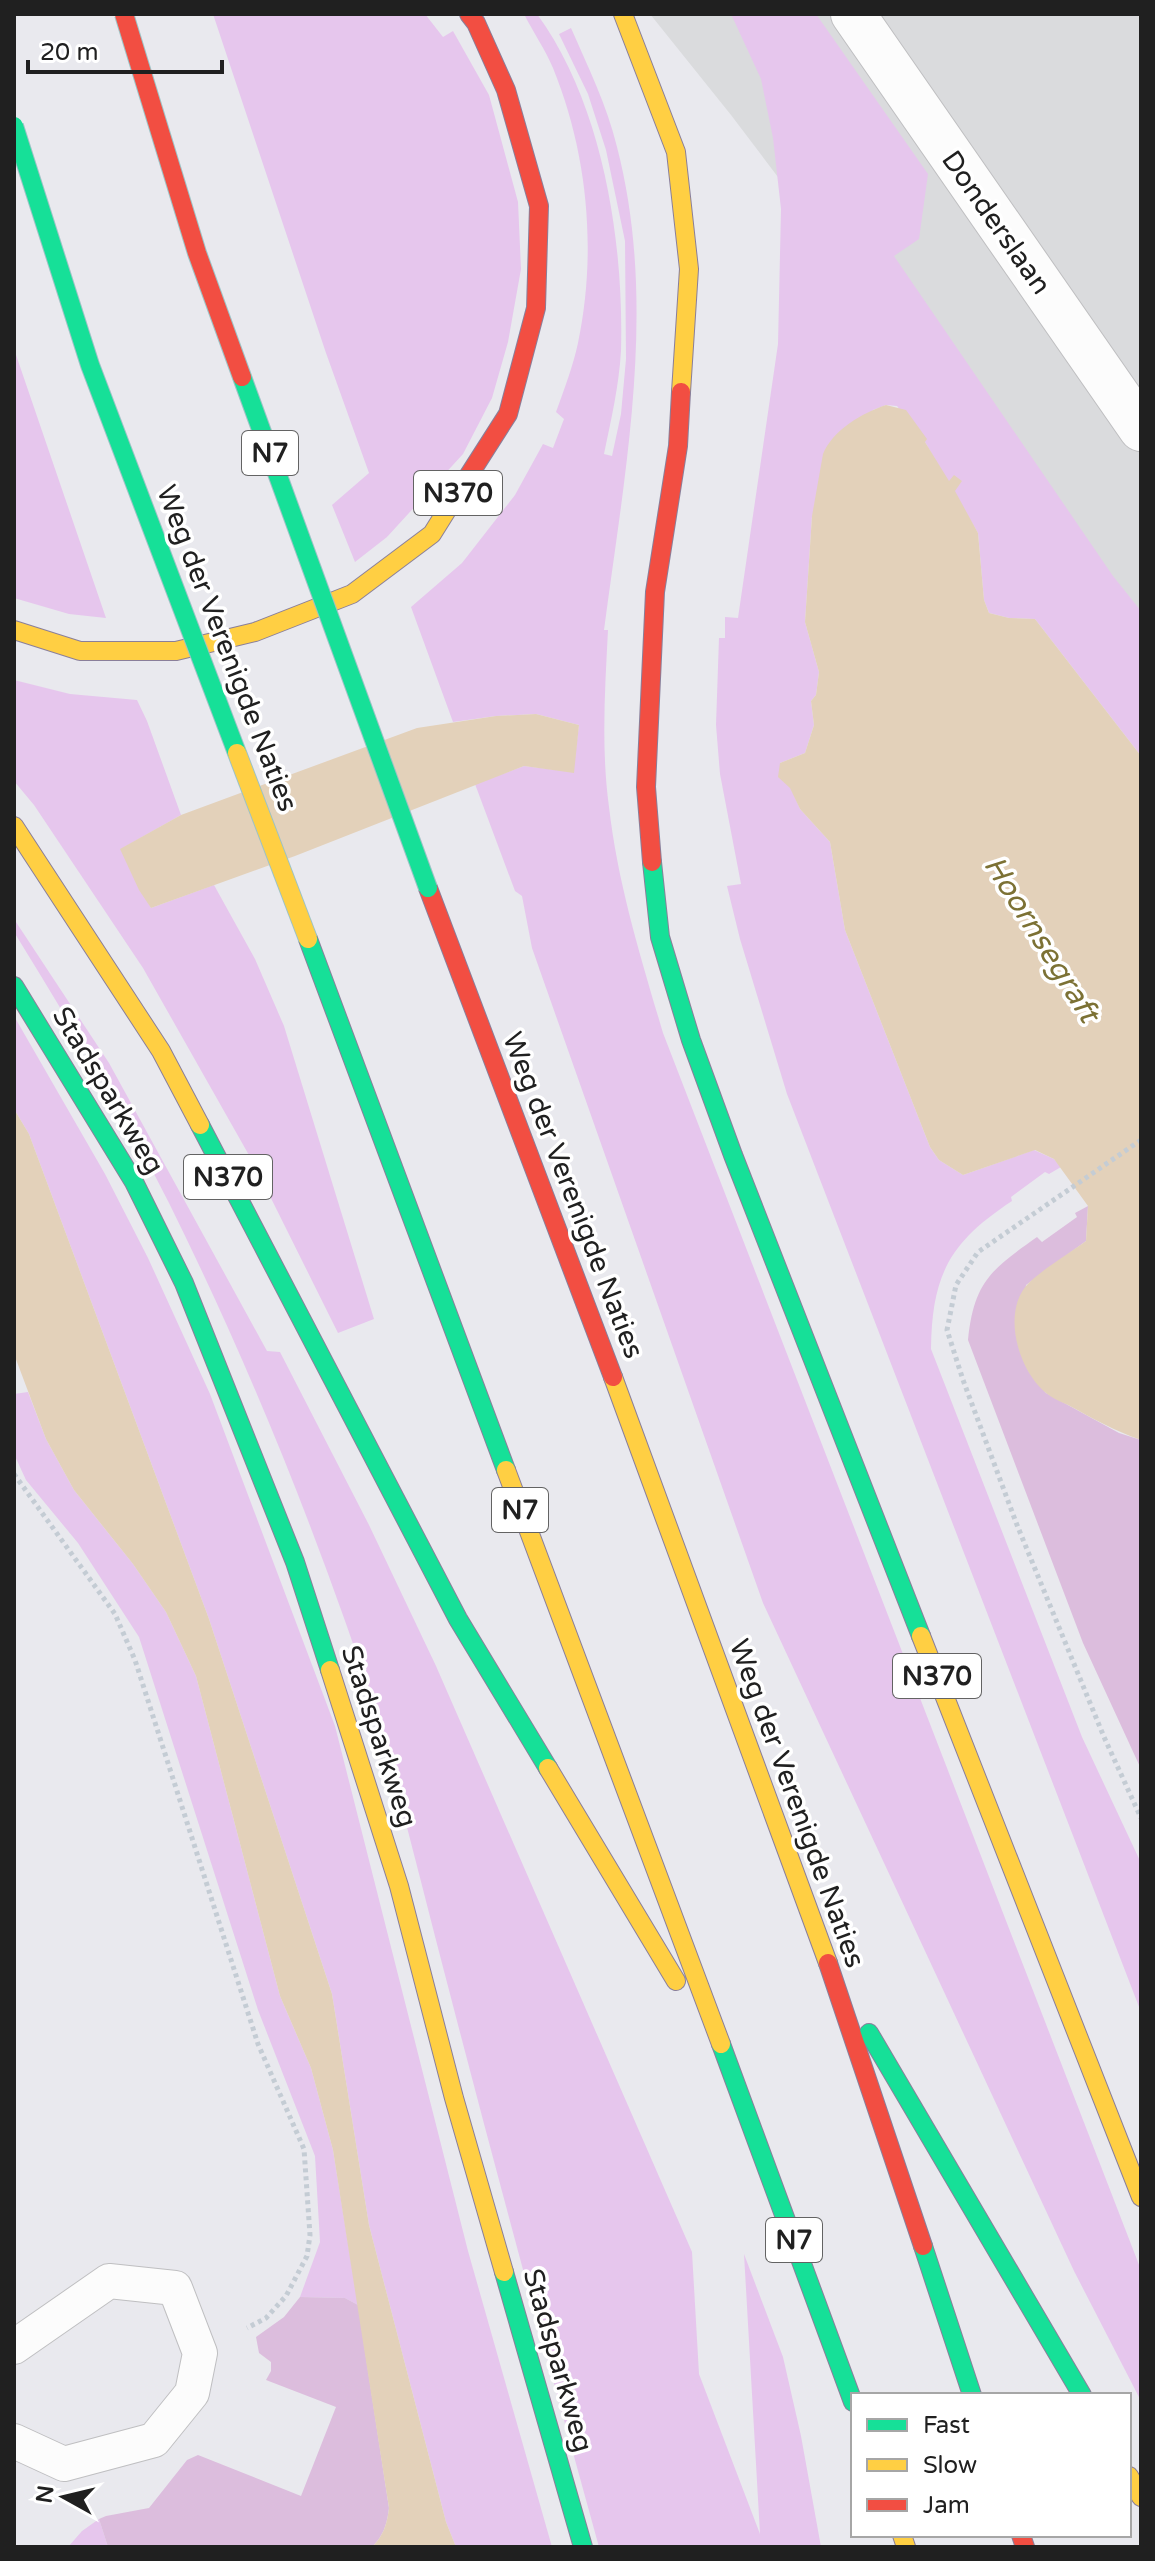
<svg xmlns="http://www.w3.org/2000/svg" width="1155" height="2561" viewBox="0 0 1155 2561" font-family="'Varela Round',sans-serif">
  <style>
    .residential { fill: #dadbdd }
    .grass { fill: #e6c6ed }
    .forest { fill: #dcbddd }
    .water { fill: #e3d1ba }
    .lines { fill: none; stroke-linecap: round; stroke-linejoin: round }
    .lane-casing { stroke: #bfbfc1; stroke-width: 36 }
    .street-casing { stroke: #bfbfc1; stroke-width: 46 }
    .fast-casing { stroke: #8a7f9a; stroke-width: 20 }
    .slow-casing { stroke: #8a7f9a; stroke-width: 20 }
    .jam-casing { stroke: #8a7f9a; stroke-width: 20 }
    .path { stroke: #c4ccd4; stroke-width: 5; stroke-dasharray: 4 4; stroke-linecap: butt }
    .lane { stroke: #fcfcfc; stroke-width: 34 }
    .street { stroke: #fcfcfc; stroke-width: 44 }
    .fast { stroke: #16e098; stroke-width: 18 }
    .slow { stroke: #ffcf43; stroke-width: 18 }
    .jam { stroke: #f24e42; stroke-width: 18 }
    .fast-bridge-casing { stroke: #9dc2c5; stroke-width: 20; stroke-linecap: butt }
    .slow-bridge-casing { stroke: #9dc2c5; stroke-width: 20; stroke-linecap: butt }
    .jam-bridge-casing { stroke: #9dc2c5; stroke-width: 20; stroke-linecap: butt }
    .fast-bridge { stroke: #16e098; stroke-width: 18 }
    .slow-bridge { stroke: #ffcf43; stroke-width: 18 }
    .jam-bridge { stroke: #f24e42; stroke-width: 18 }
    .labels { text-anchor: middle; stroke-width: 7; stroke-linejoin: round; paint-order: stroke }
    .shield { fill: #fff; stroke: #636363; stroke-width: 2 }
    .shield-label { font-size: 26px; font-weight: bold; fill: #202020 }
    .street-label { font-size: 28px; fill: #202020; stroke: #fff }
    .water-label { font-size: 30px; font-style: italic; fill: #7c7134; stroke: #fff }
  </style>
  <rect width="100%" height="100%" fill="#e9e9ee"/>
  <path class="residential" d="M650,14H1141V656L731,115Z"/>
  <path class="grass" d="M213,14H425L443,37L453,31L489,95L518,202L521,269L508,342L492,398L463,454L387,537L355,562L332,505L369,473L326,353Z
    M524,14H537C603,104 624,242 621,351C619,386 611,420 604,454L612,456L621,414L626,359L625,241L606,150L588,94L559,34L571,28C588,67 607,105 617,147C658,305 625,470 604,630H608C605,689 601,748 609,807C618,885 641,958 663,1033L1141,2270V2401L1074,2271L763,1603L532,948L522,896L515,891L475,784L524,766L573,772L579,725L536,714L496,716L453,722L411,607L462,563L515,495L543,444L553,448L564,419L556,412C564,390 573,366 578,343C597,252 588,154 553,68C545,49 533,32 524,14Z
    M731,14H816L928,174L919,239L894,256L1113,576L1141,611V756L1035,619L1009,618L989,613L984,600L978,533L925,442L897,406L886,405L873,410L812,516L805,622L819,672L816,695L811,701L814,725L805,753L780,763L800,809L830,842L845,930L930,1147L939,1160L963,1175L1034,1150L1054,1159L1061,1167L1049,1174L1045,1172L1011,1197L1012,1201C950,1242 932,1274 931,1349L1082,1737L1141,1863V2012L787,1094L740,939L727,886L741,884L720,774L716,725L719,638H725V617L738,618L778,344L781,209L773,138L761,79Z
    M14,349L106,618L69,614L14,598Z
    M14,680L70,694L137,700L147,721L181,815L121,849L151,908L214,885L255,959L284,1026L374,1319L338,1333L254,1164L143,968L34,805L14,781Z
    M14,919L109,1063L267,1351L280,1352L369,1525L436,1666L692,2252L699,2374L760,2534L744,2254L783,2357L801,2436L821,2547H599C548,2363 498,2179 450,1994C417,1869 388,1741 344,1618C294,1477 236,1338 169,1203C122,1110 69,1021 14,932Z
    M14,1016L105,1174L148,1258L210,1394L335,1726L468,2251L552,2547H456L446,2522L369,2225L332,1994L209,1619L29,1134L14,1109Z
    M28,1392L46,1439L74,1490L133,1564L166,1612L196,1676L280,1996L311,2068L333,2150L358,2305L345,2298L300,2297L320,2242L315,2156L258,2010L139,1637L78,1543L26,1480L14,1454V1394Z
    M99,2519L108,2547H68L82,2531Z"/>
  <path class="forest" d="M1088,1206L1086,1241L1026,1285L1019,1348L1029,1372L1046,1393L1119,1433L1141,1440V1769L1083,1643L968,1340C974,1281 992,1269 1037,1237L1042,1242L1077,1217L1075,1213Z
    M300,2297L345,2298L358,2305L389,2508C387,2524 384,2535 372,2547H108L99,2519L106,2516L149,2508L187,2460L198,2455L301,2496L336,2407L266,2380L271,2371V2362L259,2353L256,2337L284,2317Z"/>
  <path class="water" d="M886,405L906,410L927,439L925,442L949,481L954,475L962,481L955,491L978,533L984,600L989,613L1009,618L1035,619L1141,756V1440C1115,1431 1092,1418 1068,1405C1061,1402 1052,1398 1046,1393C1019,1371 1002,1315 1026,1286C1038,1272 1070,1253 1086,1241L1088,1206L1054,1159L1035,1150L963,1175L939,1160L930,1147L845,930L830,842L800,809L790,788L778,777L780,763L805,753L814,725L811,701L816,695L819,672L805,622L812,516L823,454C833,430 862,413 886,405Z
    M536,714L579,725L574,773L524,766L295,856L151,908L139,890L120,849L181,815L417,728L496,716Z
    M14,1109L29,1134L209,1619L332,1994L369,2225L446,2522L456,2547H372C384,2535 387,2524 389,2508L333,2150L311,2068L280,1996L196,1676L166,1612L133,1564L74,1490L46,1439L14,1354Z"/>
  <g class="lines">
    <g class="lane-casing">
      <path id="lane" d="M14,2347L109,2281L175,2288L200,2353L192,2393L154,2440L64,2464L14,2441"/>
    </g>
    <g class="street-casing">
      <path id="street" d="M853,14L1141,429"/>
    </g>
    <g class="fast-casing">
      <path id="fast" d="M652,862L660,937L691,1040L733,1155L921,1636
        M308,939L506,1470
        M14,986L134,1182L184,1283L295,1562L330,1670
        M200,1125L458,1619L548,1768
        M869,2033L1082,2395
        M721,2044L853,2402
        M923,2246L972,2395
        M504,2272L583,2547"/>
    </g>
    <g class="slow-casing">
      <path id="slow" d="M623,14L676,152L689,269L681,392
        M14,630L80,651H176L255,632L352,594L432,534L462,486
        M14,826L161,1051L200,1125
        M613,1377L828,1963
        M506,1470L721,2044
        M921,1636L1141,2197
        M330,1670L399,1886L454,2098L504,2272
        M548,1768L676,1981
        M1129,2476L1141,2497
        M902,2535L906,2547"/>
    </g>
    <g class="jam-casing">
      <path id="jam" d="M462,486L508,414L536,308L539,206L506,90L476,23L469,14
        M652,862L646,787L655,592L678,446L681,392
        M428,888L613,1377
        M828,1963L923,2246
        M1021,2535L1025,2547"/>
    </g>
    <path class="path" d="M1141,1140L978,1252L956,1285L947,1330L963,1380L1017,1525L1104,1737L1141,1818
      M14,1474L115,1614L135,1660L258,2044L304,2149L310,2235L307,2256L286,2296L266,2318L247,2328"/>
    <use href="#lane" class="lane"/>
    <use href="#street" class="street"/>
    <use href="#fast" class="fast"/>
    <use href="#slow" class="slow"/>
    <use href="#jam" class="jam"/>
    <g class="fast-bridge-casing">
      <path id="fast-bridge" d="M14,126L90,365L237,753
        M242,377L428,888"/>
    </g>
    <g class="slow-bridge-casing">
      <path id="slow-bridge" d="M237,753L308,939"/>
    </g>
    <g class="jam-bridge-casing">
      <path id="jam-bridge" d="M124,14L197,253L242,377"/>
    </g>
    <use href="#fast-bridge" class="fast-bridge"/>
    <use href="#slow-bridge" class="slow-bridge"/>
    <use href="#jam-bridge" class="jam-bridge"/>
  </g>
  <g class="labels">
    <g class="shield">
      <rect x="242" y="431" width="56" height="44" rx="6"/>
      <rect x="414" y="471" width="88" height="44" rx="6"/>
      <rect x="184" y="1155" width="88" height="44" rx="6"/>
      <rect x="492" y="1488" width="56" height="44" rx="6"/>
      <rect x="893" y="1654" width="88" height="44" rx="6"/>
      <rect x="766" y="2218" width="56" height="44" rx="6"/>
    </g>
    <g class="shield-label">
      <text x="270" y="462">N7</text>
      <text x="458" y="502">N370</text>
      <text x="228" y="1186">N370</text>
      <text x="520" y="1519">N7</text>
      <text x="937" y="1685">N370</text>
      <text x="794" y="2249">N7</text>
    </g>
    <g class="street-label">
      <text transform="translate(997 222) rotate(55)" y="10">Donderslaan</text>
      <text transform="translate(228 648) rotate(69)" y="10">Weg der Verenigde Naties</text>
      <text transform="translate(109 1090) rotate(59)" y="10">Stadsparkweg</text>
      <text transform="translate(574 1195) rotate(69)" y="10">Weg der Verenigde Naties</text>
      <text transform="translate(380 1736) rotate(72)" y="10">Stadsparkweg</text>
      <text transform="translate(798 1803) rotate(70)" y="10">Weg der Verenigde Naties</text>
      <text transform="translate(559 2360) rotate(74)" y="10">Stadsparkweg</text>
    </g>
    <g class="water-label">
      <text transform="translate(1042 939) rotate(58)" y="10">Hoornsegraft</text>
    </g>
  </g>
  <rect width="1155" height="2561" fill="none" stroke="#202020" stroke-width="32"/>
  <rect x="851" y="2393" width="280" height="144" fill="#ffffff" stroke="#a6a6a6" stroke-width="2"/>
  <rect x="867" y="2419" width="40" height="12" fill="#16e098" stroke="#a6a6a6" stroke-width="2"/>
  <text x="923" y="2433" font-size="24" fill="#202020">Fast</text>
  <rect x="867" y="2459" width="40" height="12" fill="#ffcf43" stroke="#a6a6a6" stroke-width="2"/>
  <text x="923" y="2473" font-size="24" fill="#202020">Slow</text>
  <rect x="867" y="2499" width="40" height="12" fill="#f24e42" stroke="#a6a6a6" stroke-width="2"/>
  <text x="923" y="2513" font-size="24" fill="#202020">Jam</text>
  <g transform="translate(64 2497) rotate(278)" stroke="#ffffff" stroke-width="6" paint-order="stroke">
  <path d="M0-6L14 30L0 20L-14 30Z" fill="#202020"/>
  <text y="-12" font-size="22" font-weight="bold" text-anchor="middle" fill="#202020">N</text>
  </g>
  <path d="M28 60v12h194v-12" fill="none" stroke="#202020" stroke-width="4"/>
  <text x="40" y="60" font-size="24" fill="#202020" stroke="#ffffff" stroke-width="6" paint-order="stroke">20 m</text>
</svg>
